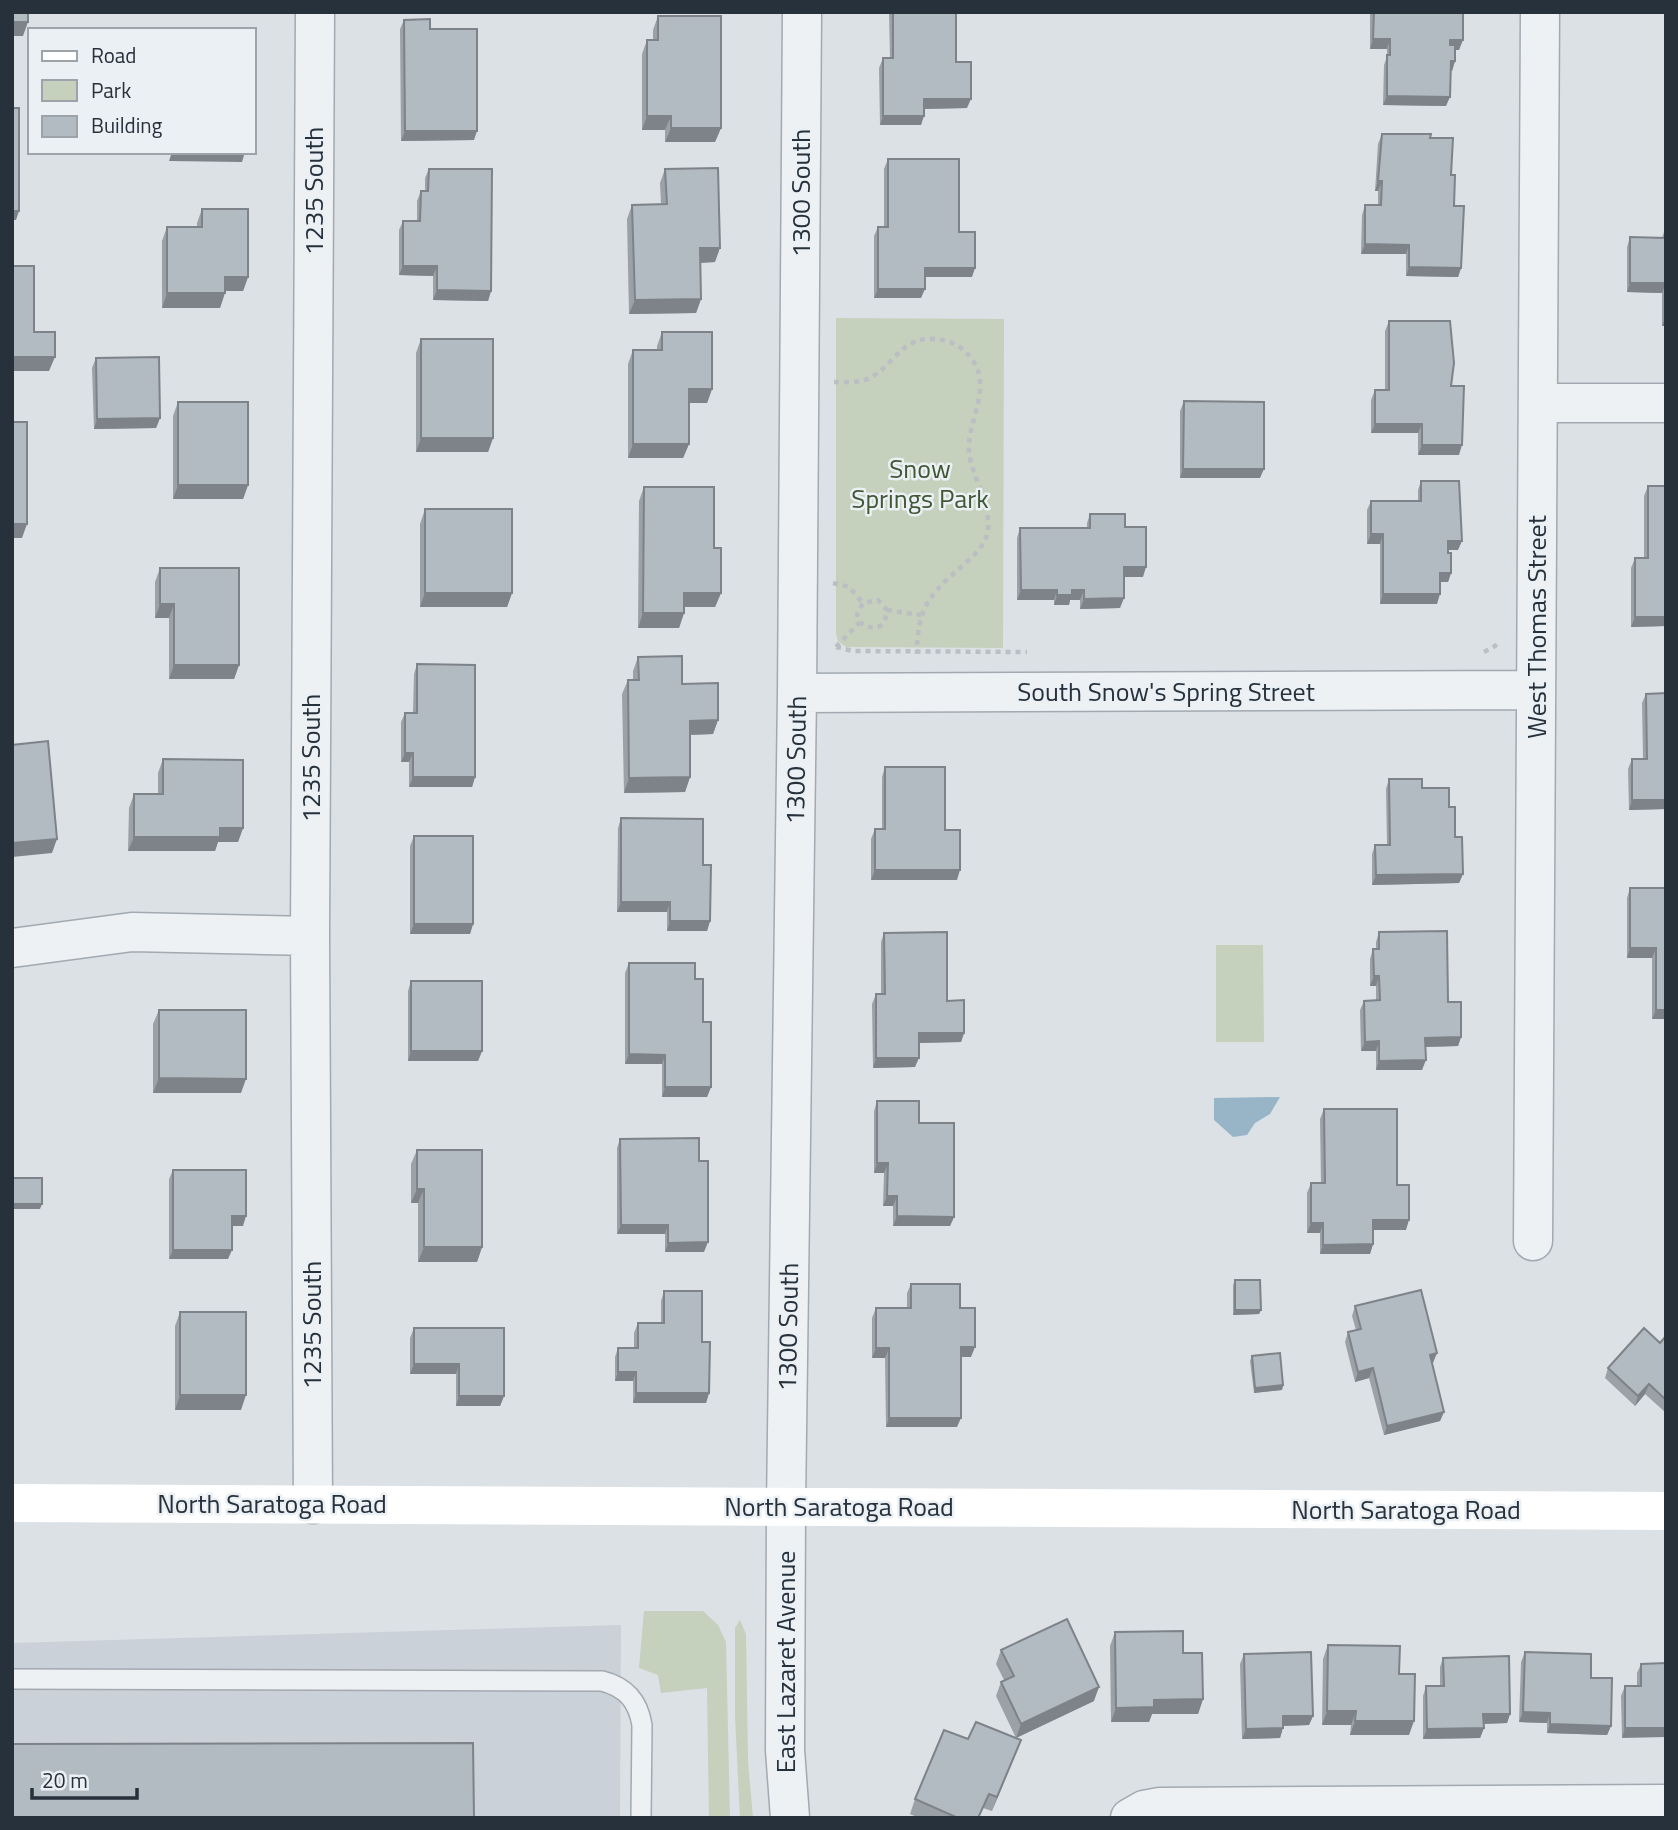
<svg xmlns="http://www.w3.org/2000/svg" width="1678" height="1830" viewBox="0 0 1678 1830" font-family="'Titillium Web',sans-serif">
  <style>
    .built { fill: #cad1d8 }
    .green { fill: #c5d0bd }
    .water { fill: #97b5c6 }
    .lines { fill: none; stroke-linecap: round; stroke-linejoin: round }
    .service-casing { stroke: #a2a9b0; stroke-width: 22 }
    .minor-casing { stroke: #a2a9b0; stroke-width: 41 }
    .tertiary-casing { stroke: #a2a9b0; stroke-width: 41 }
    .path { stroke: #babfc4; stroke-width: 4.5; stroke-dasharray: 5 5; stroke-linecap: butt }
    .service { stroke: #eef1f4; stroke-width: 19 }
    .minor { stroke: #eef1f4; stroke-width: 38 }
    .tertiary { stroke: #eef1f4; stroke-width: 38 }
    .secondary { stroke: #fff; stroke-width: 38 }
    .wall { fill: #9aa1a7 }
    .shaded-wall { fill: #7d8388 }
    .building { fill: #b3bbc2; stroke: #7d8388; stroke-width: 2 }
    .labels { text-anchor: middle; stroke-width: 5; stroke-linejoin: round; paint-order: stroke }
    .street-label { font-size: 26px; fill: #26313c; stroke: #ebf0f4 }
    .park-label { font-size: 26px; fill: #405734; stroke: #ebf0f4 }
  </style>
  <rect width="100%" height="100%" fill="#dce1e6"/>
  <path class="built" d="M621,1625L620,1818H12V1643Z"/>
  <path class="green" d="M836,318L1004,319L1003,648L846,647L838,641L836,634Z
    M1216,945H1263L1264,1042H1216Z
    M644,1611H703L718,1625L726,1642L730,1818H709L707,1688L661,1693L658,1675L639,1668Z
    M740,1620L746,1634L748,1761L753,1818H740L735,1716V1628Z"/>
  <path class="water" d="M1280,1097L1270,1114L1255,1123L1247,1135L1233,1137L1214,1120V1098Z"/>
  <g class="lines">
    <g class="service-casing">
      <path id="service" d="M12,1679L602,1681C626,1687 638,1701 642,1725L641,1818"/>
    </g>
    <g class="minor-casing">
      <path id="minor" d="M1538,403H1666
        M797,693L1536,690
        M12,948L132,932L310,936
        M1533,1241L1540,12
        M313,1504L310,936L315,12
        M786,1507L797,693L802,12
        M1130,1818L1144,1810L1160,1807L1666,1804"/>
    </g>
    <g class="tertiary-casing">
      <path id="tertiary" d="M786,1507L785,1750L790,1818"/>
    </g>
    <path class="path" d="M834,382C845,382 860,383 870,378C898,362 902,333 942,340C958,342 975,357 979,374C985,400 967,426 969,453C972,478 997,515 985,540C980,551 969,560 960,568C928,595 917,611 917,654
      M833,583L849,587L863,603
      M887,610L921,615
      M836,647L853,651L1027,652
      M836,647L860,622L857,614L863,603L878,600L887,610C886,628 874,633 860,622
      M1484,652L1495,646L1500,641"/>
    <use href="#service" class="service"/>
    <use href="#minor" class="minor"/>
    <use href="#tertiary" class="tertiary"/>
    <path class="secondary" d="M12,1503L1666,1511"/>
  </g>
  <path class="wall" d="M889,12H956V62L967,108L924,109L921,125H880L879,68L883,58H890Z
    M1370,12H1463L1459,50H1455V61L1452,71H1451L1446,106L1383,105L1384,65L1387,57V49H1370Z
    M658,16L721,128L715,142H665V130H642V54L647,40H653V30Z
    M404,20L430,29L474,140L401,141L400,29Z
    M1382,134L1430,138L1451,175L1454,206L1461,268L1458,277L1406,276V254H1361L1362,215L1365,205H1378V191H1375L1378,144Z
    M888,159L959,232L972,277H925L921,298H874V236L878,227H884V169Z
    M429,169L491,291L488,301L433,300V276L399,275V230L403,221H417V201L421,191H425V178Z
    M665,169L715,262L700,263L701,299L696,313L629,314L627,219L632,205L661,204L660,183Z
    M202,209L248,277L243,291H225L220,308H162V241L167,227H197V223Z
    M1666,226V326H1662V293L1627,292V247L1630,237L1662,238Z
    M1389,321L1451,386L1459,455H1418V433H1371V400L1375,390H1385V331Z
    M662,332L712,389L707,403H689V444L683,458H628V364L633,350H657V346Z
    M421,339L493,438L488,452H416V353Z
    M96,358L160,418L156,428L94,429L92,368Z
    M1184,401L1260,478H1180V411Z
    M178,402L248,485L243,499H173V416Z
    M1421,481L1458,550H1448L1451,573L1448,582H1440L1437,604H1380V544H1367V510L1371,501H1418V490Z
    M1648,486L1666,626L1631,627V568L1635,558H1644V496Z
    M644,487L714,548L721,593L715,607H684V613L679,628H638L639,501Z
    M425,509L512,593L507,607H420V524Z
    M1090,514L1125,527L1143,577H1124L1120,608L1080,609V600H1070L1069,605H1054V600H1017V538L1020,528H1087V523Z
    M160,568L239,665L234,679H169V618H155V582Z
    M638,657L682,684L718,720L713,734L690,735V777L685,792L624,793L622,694L628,680H633V671Z
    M417,664L475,777L472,787H409V762H401V722L405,713H413L414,674Z
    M1646,694L1666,809L1629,810L1628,769L1632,759H1643L1642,703Z
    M163,759L243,828L238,842H218L215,851H128L129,808L134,794H158V773Z
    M885,767L957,880H871V839L875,829H882V777Z
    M1389,779L1422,788L1449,807L1463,874L1459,883L1372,885V854L1375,845H1387L1386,789Z
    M621,818L703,865L710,921L707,931H667V912H617L618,828Z
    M414,836L473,924L470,934H410V846Z
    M1630,888H1666V1019H1652V958H1627V898Z
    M1379,932L1448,1002L1461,1037L1458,1046L1425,1047L1422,1070H1376V1051H1361L1360,1010L1364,1001L1376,1000V986H1370V959L1373,949H1376V942Z
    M884,933L947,1001L964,1033L961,1042L919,1043L915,1067L873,1068L872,1004L876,994H881V942Z
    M629,963L695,979L703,1022L711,1087L707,1097H662V1064H625V973Z
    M411,981L482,1051L478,1061H408V991Z
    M159,1010L241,1093H153V1024Z
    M877,1101L919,1123L954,1217L950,1226H893V1206H883L884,1173H874V1111Z
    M1324,1109L1397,1185L1406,1230H1373V1244L1370,1254H1320V1233H1307V1193L1311,1183H1321L1320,1119Z
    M620,1139L699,1161L704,1252H665V1234H617V1148Z
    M417,1150L482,1247L477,1262H418V1203H411V1164Z
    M173,1170L243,1226H232L228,1259H169V1179Z
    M1235,1280L1261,1310L1259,1314L1233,1315V1285Z
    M911,1284L960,1308L971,1357H961L957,1427H886L885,1358H872V1318L876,1308H907V1293Z
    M664,1291L702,1342L709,1393L706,1403H633V1381H615V1357L618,1348H634V1333L638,1323H661V1301Z
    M1355,1306L1433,1363H1432L1444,1412L1440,1421L1384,1435L1369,1378L1355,1382L1345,1342L1348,1332L1356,1330L1352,1316Z
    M180,1312L241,1410H175V1326Z
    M414,1328L504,1396L500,1406H456V1374H410V1338Z
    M1666,1336V1413L1645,1394L1635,1406L1605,1378L1608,1368L1660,1343Z
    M1252,1356L1283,1385L1282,1390L1254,1393L1250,1361Z
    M1115,1632L1183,1653L1203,1699L1198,1714H1152L1149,1722H1111L1110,1646Z
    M1328,1645L1399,1674L1409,1735H1350L1351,1725H1322L1323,1659Z
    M1001,1650L1094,1701L1016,1738L996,1696L1001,1682L1004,1680L996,1664Z
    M1525,1652L1591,1678L1611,1726L1607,1735L1547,1733V1723L1519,1722L1521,1662Z
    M1244,1654L1313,1716L1309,1725L1283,1726L1280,1738L1242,1739L1240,1664Z
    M1443,1658L1510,1714L1507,1723L1484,1724V1728L1480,1738L1423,1739V1696L1426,1686H1440V1667Z
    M1666,1663L1622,1738L1621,1696L1625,1686H1637V1673L1641,1664Z
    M968,1739L1021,1740L992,1811L983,1808L979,1818H919L910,1814L915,1799Z"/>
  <path class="shaded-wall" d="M12,22H28L23,36H12Z
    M1373,39H1390L1387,49H1370Z
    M1450,40H1463L1459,50H1447Z
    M1451,61H1455L1452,71H1448Z
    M1387,96L1450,97L1446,106L1383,105Z
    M924,99H971L967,108L921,109Z
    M647,116H671L665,130H642Z
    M883,116H924L921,125H880Z
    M671,128H721L715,142H665Z
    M405,131H477L474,140L401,141Z
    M172,152H245L242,162L169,161Z
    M1378,181H1382L1378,191H1375Z
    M12,211H19L16,220H12Z
    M1365,244L1409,245L1406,254H1361Z
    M700,248H720L715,262L695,263Z
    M403,266H437L433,276L399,275Z
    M1409,267L1461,268L1458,277L1406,276Z
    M925,268H975L972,277H921Z
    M225,277H248L243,291H220Z
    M1630,283H1666L1662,293L1627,292Z
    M878,289H925L921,298H874Z
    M437,290L491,291L488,301L433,300Z
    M167,293H225L220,308H162Z
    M701,299L696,313L629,314L635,300Z
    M1666,316V326H1662Z
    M12,357H55L49,371H12Z
    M689,389H712L707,403H683Z
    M160,418L156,428L94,429L97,419Z
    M1375,424H1422L1418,433H1371Z
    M421,438H493L488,452H416Z
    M633,444H689L683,458H628Z
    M1422,445H1462L1459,455H1418Z
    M1183,469H1264L1260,478H1180Z
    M178,485H248L243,499H173Z
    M12,524H27L22,538H12Z
    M1371,534H1383L1380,544H1367Z
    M1448,541H1462L1458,550H1445Z
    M1124,567H1146L1143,577H1120Z
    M1440,573H1451L1448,582H1437Z
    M1021,590H1057L1054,600H1017Z
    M1072,590H1084L1080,600H1070L1069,605H1054L1057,595Z
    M425,593H512L507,607H420Z
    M684,593H721L715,607H679Z
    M1383,594H1440L1437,604H1380Z
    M1124,598L1120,608L1080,609L1084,599Z
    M160,604H174L169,618H155Z
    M643,613H684L679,628H638Z
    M1635,617H1666V626L1631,627Z
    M174,665H239L234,679H169Z
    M718,720L713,734L685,735L690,721Z
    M405,753H413L409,762H401Z
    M413,777H475L472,787H409Z
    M690,777L685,792L624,793L629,778Z
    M1632,800H1666V809L1629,810Z
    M220,828H243L238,842H218L215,851H128L134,837Z
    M57,839L52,853L12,857V843Z
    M875,870H960L957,880H871Z
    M1463,874L1459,883L1372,885L1376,875Z
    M621,902H670L667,912H617Z
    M670,921H710L707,931H667Z
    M414,924H473L470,934H410Z
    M1630,948H1656L1652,958H1627Z
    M1374,976H1379L1376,986H1370Z
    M1656,1010H1666V1019H1652Z
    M919,1033H964L961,1042L915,1043Z
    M1461,1037L1458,1046L1422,1047L1425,1038Z
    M1379,1041L1376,1051H1361L1365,1042Z
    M411,1051H482L478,1061H408Z
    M629,1054L665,1055L662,1064H625Z
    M876,1058H919L915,1067L873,1068Z
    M1426,1060L1422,1070H1376L1379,1061Z
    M159,1078L246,1079L241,1093H153Z
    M665,1087H711L707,1097H662Z
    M877,1163H888L884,1173H874Z
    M417,1189H424L418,1203H411Z
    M887,1196H897L893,1206H883Z
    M12,1204H42L40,1209H12Z
    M232,1216H246L243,1226H228Z
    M897,1216L954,1217L950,1226H893Z
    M1373,1220H1409L1406,1230H1370Z
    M1311,1223H1323L1320,1233H1307Z
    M621,1225H668L665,1234H617Z
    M708,1242L704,1252H665L668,1243Z
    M1373,1244L1370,1254H1320L1323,1245Z
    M424,1247H482L477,1262H418Z
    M173,1250H232L228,1259H169Z
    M1235,1310H1261L1259,1314L1233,1315Z
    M961,1347H975L971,1357H957Z
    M876,1348H889L885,1358H872Z
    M1437,1353L1433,1363L1426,1365L1430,1355Z
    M414,1364H459L456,1374H410Z
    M1373,1368L1369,1378L1355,1382L1358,1372Z
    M618,1372H636L633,1381H615Z
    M1649,1384L1645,1394L1635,1406L1638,1396Z
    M1283,1385L1282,1390L1254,1393L1255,1388Z
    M636,1393H709L706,1403H633Z
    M180,1395H246L241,1410H175Z
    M459,1396H504L500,1406H456Z
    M1444,1412L1440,1421L1384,1435L1387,1426Z
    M889,1418H961L957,1427H886Z
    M1099,1687L1094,1701L1016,1738L1021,1724Z
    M1203,1699L1198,1714H1152L1149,1722H1111L1116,1708L1154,1700Z
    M1327,1711H1356L1351,1725H1322Z
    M1523,1712L1550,1713L1547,1723L1519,1722Z
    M1483,1714H1510L1507,1723L1480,1724Z
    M1283,1716H1313L1309,1725L1280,1726Z
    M1355,1721H1414L1409,1735H1350Z
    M1550,1724L1611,1726L1607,1735L1547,1733Z
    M1283,1728L1280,1738L1242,1739L1246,1729Z
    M1484,1728L1480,1738L1423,1739L1427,1729Z
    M1625,1728H1666V1737L1622,1738Z
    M1021,1740L1015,1755L992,1811L997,1797Z"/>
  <path class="building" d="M12,12H28V22H12Z
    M893,12H956V62H971V99H924V116H883V58H893Z
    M1374,12H1463V40H1450V45H1455V61H1451L1450,97L1387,96V55H1390V39H1373Z
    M658,16H721V128H671V116H647V40H658Z
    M430,19V29H477V131H405L404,20Z
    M12,108H19V211H12Z
    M1382,134H1431L1430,138H1453L1451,175H1455L1454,206H1464L1461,268L1409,267V245L1365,244V205H1381L1382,181H1378Z
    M888,159H959V232H975V268H925V289H878V227H888Z
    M718,168L720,248H700L701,299L635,300L632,205L667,204L665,169Z
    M429,169H492L491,291L437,290V266H403V221H420L421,191H428Z
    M202,209H248V277H225V293H167V227H202Z
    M1630,237L1666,238V283H1630Z
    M12,266H34V332H55V357H12Z
    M1389,321H1450L1454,363L1451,386H1464L1462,445H1422V424H1375V390H1389Z
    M662,332H712V389H689V444H633V350H662Z
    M421,339H493V438H421Z
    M159,357L160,418L97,419L96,358Z
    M1184,401L1264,402V469H1183Z
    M178,402H248V485H178Z
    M12,422H27V524H12Z
    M1421,481H1459L1462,541H1448V553H1451V573H1440V594H1383V534H1371V501H1421Z
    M1648,486H1666V617H1635V558H1648Z
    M644,487H714V548H721V593H684V613H643Z
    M425,509H512V593H425Z
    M1090,514H1125V527H1146V567H1124V598L1084,599V590H1072V595H1057V590H1021L1020,528H1090Z
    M160,568H239V665H174V604H160Z
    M682,656V684L718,683V720L690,721V777L629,778L628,680H639L638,657Z
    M417,664L475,665V777H413V753H405V713H417Z
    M1666,693V800H1632V759H1647L1646,694Z
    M48,741L57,839L12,843V745Z
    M163,759L243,760V828H220V837H134V794H163Z
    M885,767H945V830H960V870H875V829H885Z
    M1389,779H1422V788H1449V807H1455V837H1462L1463,874L1376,875L1375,845H1390Z
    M621,818L703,819V865H711L710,921H670V902H621Z
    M414,836H473V924H414Z
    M1630,888H1666V1010H1656V948H1630Z
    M1447,931L1448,1002H1461V1037L1425,1038L1426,1060L1379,1061V1041L1365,1042L1364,1001L1380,1000L1379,976H1374L1373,949H1379V932Z
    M947,932V1001L964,1000V1033H919V1058H876V994H885L884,933Z
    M629,963H695V979H703V1022H711V1087H665V1055L629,1054Z
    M411,981H482V1051H411Z
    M159,1010H246V1079L159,1078Z
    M877,1101H919V1123H954V1217L897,1216V1196H887L888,1163H877Z
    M1324,1109H1397V1185H1409V1220H1373V1244L1323,1245V1223H1311V1183H1325Z
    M699,1138V1161H708V1242L668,1243V1225H621L620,1139Z
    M417,1150H482V1247H424V1189H417Z
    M173,1170H246V1216H232V1250H173Z
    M12,1178H42V1204H12Z
    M1235,1280H1260L1261,1310H1235Z
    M911,1284H960V1308H975V1347H961V1418H889V1348H876V1308H911Z
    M1421,1290L1437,1353L1430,1355L1444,1412L1387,1426L1373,1368L1358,1372L1348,1332L1361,1329L1355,1306Z
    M664,1291H702V1342H710L709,1393H636V1372H618V1348H638V1323H664Z
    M180,1312H246V1395H180Z
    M414,1328H504V1396H459V1364H414Z
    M1644,1328L1660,1343L1666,1336V1400L1649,1384L1638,1396L1608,1368Z
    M1280,1353L1283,1385L1255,1388L1252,1356Z
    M1067,1619L1099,1687L1021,1724L1001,1682L1014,1676L1001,1650Z
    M1183,1631V1653H1202L1203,1699L1154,1700V1707L1116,1708L1115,1632Z
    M1328,1645L1400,1646L1399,1674H1415L1414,1721H1355L1356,1711H1327Z
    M1311,1652L1313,1716H1283V1728L1246,1729L1244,1654Z
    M1525,1652L1591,1654V1678H1612L1611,1726L1550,1724V1713L1523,1712Z
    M1509,1656L1510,1714H1483L1484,1728L1427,1729L1426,1686H1444L1443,1658Z
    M1666,1663V1728H1625V1686H1641V1664Z
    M976,1722L1021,1740L997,1797L989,1794L978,1818H958L915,1799L944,1730L968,1739Z
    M473,1743L474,1818H12V1744Z"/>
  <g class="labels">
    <g class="street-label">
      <text transform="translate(314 191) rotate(-90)" y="9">1235 South</text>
      <text transform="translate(801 193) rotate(-90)" y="9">1300 South</text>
      <text transform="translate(1537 627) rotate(-90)" y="9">West Thomas Street</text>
      <text x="1166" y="701">South Snow's Spring Street</text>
      <text transform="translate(311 758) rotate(-90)" y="9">1235 South</text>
      <text transform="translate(796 760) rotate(-89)" y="9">1300 South</text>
      <text transform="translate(312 1325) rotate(-90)" y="9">1235 South</text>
      <text transform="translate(788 1327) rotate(-89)" y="9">1300 South</text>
      <text x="272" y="1513">North Saratoga Road</text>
      <text x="839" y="1516">North Saratoga Road</text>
      <text x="1406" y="1519">North Saratoga Road</text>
      <text transform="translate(786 1662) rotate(-90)" y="9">East Lazaret Avenue</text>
    </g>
    <g class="park-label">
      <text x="920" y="478">Snow<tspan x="920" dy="30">Springs Park</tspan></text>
    </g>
  </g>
  <rect width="1678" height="1830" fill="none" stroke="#26313c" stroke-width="28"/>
  <rect x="28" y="28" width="228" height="126" fill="#ebf0f4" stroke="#9ca4aa" stroke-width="2"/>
  <rect x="42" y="51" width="35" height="10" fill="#ffffff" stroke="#9ca4aa" stroke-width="2"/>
  <text x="91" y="63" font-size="21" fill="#26313c">Road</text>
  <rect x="42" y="80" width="35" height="21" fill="#c5d0bd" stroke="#9ca4aa" stroke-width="2"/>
  <text x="91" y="98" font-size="21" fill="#26313c">Park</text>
  <rect x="42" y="116" width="35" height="21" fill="#b3bbc2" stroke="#9ca4aa" stroke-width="2"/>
  <text x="91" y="133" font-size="21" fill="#26313c">Building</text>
  <path d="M32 1788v10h105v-10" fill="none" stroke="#26313c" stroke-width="3.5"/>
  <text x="42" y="1788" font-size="21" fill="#26313c" stroke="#ebf0f4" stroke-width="5" paint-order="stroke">20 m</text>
</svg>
